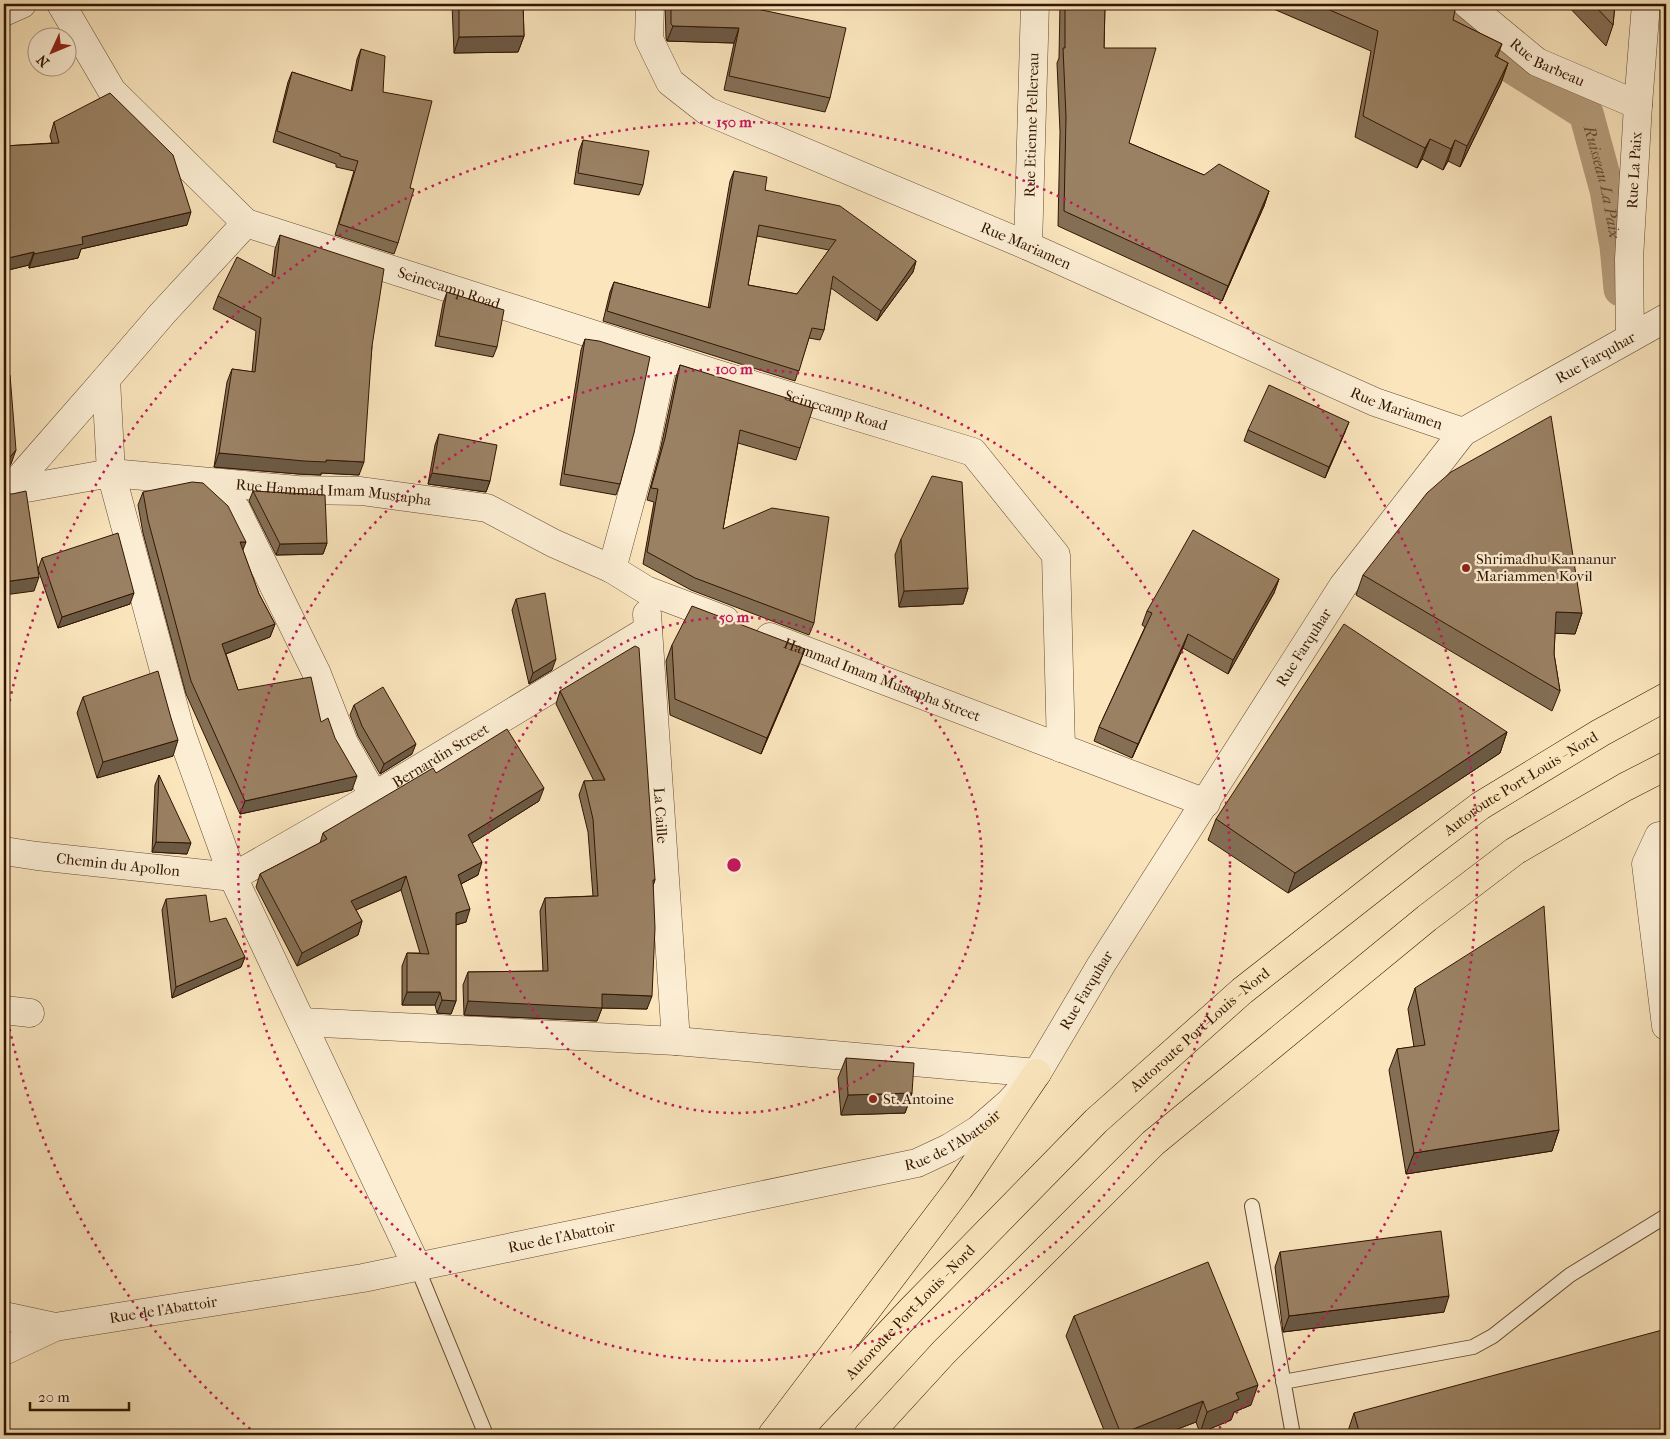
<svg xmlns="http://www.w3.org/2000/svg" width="1670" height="1439" viewBox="0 0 1670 1439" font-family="'IM FELL French Canon',serif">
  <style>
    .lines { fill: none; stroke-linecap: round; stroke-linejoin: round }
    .canal { stroke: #b69e7d; stroke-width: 35 }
    .service-casing { stroke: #644930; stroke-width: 16 }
    .minor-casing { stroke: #644930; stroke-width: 29 }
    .tertiary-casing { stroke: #644930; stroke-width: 29 }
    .trunk-casing { stroke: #321501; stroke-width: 29 }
    .service { stroke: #fceed4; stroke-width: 14 }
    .minor { stroke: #fceed4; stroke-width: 28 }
    .tertiary { stroke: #fceed4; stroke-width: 28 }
    .trunk { stroke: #fae5bd; stroke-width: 28 }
    .wall { fill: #846f55; stroke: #321501; fill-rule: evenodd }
    .shaded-wall { fill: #6c5a45; stroke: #321501 }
    .building { fill: #9a8163; stroke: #321501; fill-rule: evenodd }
    .ring { fill: none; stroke: #c2185b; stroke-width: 2.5; stroke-dasharray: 2.5 5 }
    .poi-dot { fill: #8f2418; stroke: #fceed4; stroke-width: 2 }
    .labels { text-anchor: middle; stroke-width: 4.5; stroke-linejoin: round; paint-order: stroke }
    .street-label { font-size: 15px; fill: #321501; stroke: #fceed4 }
    .poi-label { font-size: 15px; fill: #321501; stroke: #fceed4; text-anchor: start }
    .water-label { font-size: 16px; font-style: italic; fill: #674c33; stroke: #fceed4 }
    .centre { fill: #c2185b; stroke: #fceed4; stroke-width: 2.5 }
    .ring-label { font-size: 15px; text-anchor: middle; font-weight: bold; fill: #c2185b; stroke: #fceed4; stroke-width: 4.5; stroke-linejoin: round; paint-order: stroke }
  </style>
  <rect width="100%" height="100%" fill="#fae5bd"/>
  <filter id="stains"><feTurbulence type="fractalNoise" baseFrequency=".004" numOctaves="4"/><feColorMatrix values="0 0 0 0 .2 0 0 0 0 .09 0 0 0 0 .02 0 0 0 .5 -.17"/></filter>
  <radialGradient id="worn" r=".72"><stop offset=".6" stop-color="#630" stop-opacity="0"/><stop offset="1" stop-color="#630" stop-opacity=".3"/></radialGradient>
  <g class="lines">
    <path class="canal" id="s1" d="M1447,4L1494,55L1586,113L1607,190L1617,246L1621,289"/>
    <g class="service-casing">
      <path id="service" d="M1252,1206L1293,1435
        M417,1267L486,1435
        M1283,1382L1473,1347L1493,1336L1570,1275L1666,1216"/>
    </g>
    <g class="minor-casing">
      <g id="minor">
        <path id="s2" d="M61,4L112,91L246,223L717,374L973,452L1056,555L1061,748"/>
        <path id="s3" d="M650,4L649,39L670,82L707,111L1028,246L1375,402L1463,432"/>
        <path id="s4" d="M1467,4L1537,62L1638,105"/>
        <path d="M4,12L22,4"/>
        <path d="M246,223L162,314L106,379L111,473L180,730L233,877L417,1267"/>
        <path id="s5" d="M1028,246L1035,4"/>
        <path id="s6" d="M1630,338L1629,259L1638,105L1646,4"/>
        <path d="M205,482L236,509L317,674L344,743L374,796"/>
        <path d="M8,491L106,379"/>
        <path id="s7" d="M4,492L111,473L298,490L361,491L487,508L553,543L612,569L646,590L725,620"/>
        <path d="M612,569L645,447L664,357"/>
        <path id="s8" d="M647,614L676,1041"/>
        <path id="s9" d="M770,637L1206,803"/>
        <path d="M1666,835L1659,836L1646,864L1666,1026"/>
        <path id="s10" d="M4,851L37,856L233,877L374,796L648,630"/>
        <path d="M4,1010L30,1013"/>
        <path d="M302,1022L676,1041L1037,1073"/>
      </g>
    </g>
    <g class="tertiary-casing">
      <g id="tertiary">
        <path d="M4,1316L55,1327"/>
        <path id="s11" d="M4,1351L55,1327L363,1278L917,1163L949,1148L978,1130L1009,1103L1037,1073L1101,965L1343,586L1463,432L1666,318"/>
      </g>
    </g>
    <g class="trunk-casing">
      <g id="trunk">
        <path d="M772,1435L959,1188L1037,1073"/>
        <path id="s12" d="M794,1435L912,1309L1096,1121L1242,991L1414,856L1480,806L1600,733L1666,697"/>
        <path d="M868,1435L944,1352L1153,1143L1427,918L1515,851L1625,787L1666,766"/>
      </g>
    </g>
    <use href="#service" class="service"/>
    <use href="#minor" class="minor"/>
    <use href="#tertiary" class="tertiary"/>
    <use href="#trunk" class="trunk"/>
  </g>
  <path class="wall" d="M452,4H523L524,36L518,52L454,53Z
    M665,4H734L830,98L825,112L724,90L734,43L667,41L666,38Z
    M1060,4H1105L1104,48L1129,143L1204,175L1269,191L1264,206L1222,301L1058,226L1060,132L1057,63L1059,58Z
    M1262,4H1453V20L1502,44L1497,57L1508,63L1501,83L1460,167L1448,161L1443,170L1422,159L1417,168L1355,137L1371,51Z
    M1566,4H1615L1613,25L1606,46Z
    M361,49L383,92L410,188L398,243L394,254L335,235L354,171L336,167V164L273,142L288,82L292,72L351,91L357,59Z
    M54,122L187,225L81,249L78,258L29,268V265L4,271V146L52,143L50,136Z
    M583,140L643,185L639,195L574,184L579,151Z
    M734,171L765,190L916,261L913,272L877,321L831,288L824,330L820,340L809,338L795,381L603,321L610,292L614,282L708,308L730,181ZM757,236L829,250L797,294L748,285Z
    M1666,171V277L1664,278Z
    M280,235L372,346L359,475L321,473V475L299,474L214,467L227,382L232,369L252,372L256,331L213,309L218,296L272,275L275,249Z
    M447,292L497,347L493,357L435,346L443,303Z
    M585,339L620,484L616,495L560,485L581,350Z
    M680,365L790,401L800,448L796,460L738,443L723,529L814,623L809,635L691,590L643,564L654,502L647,500L660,451L676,377Z
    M1248,430L1345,432L1325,478L1244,441Z
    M439,434L490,481L486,492L428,484L435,445Z
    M253,491L327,543L323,554L276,555L249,501Z
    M143,492L243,551L259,594L275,624L270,637L226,654L238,690L321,722L352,790L240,814L186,694L143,533L138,505Z
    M901,539L968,588L963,604L899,607L895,555Z
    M42,558L130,604L58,628L38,569Z
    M1363,575L1582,613L1575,634L1555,633L1554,654L1560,691L1552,711L1356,595Z
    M1279,579L1274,593L1228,674L1183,648L1132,758L1094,741L1099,727L1145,627L1142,625L1147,611Z
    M516,599L552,670L529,684L512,610Z
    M672,645L799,665L761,754L670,715L666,661Z
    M560,691L655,880L653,886L647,1009L602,1008L597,1021L464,1015L463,985L468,972L543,971L540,911L545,898L593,896L588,832L579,795L584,781H594L556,704Z
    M83,697L173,756L97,778L77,713Z
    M354,705L412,754L380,774L358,736L350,715Z
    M1507,732L1500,753L1288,893L1208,840L1216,819Z
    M436,773L539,801L472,843L478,875L461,884L466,922L456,925V1001L451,1014L437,1013L435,1005H402V966L407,953H420L401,890L356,910L362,921L358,935L297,966L256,887L260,874L320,843L323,833Z
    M159,775L187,854L152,852L155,785Z
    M166,899L210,922L245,957L241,967L172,998L162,910Z
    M1415,988L1559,1130L1552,1151L1406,1174L1389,1070L1397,1049L1414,1047L1408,1009Z
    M846,1058L912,1093L905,1113L841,1115L838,1078Z
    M1280,1252L1444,1312L1283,1332L1275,1267Z
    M1074,1316L1251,1405L1234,1412L1231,1420L1200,1433L1196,1422L1162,1435H1106L1066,1336Z
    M1354,1413L1666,1435H1347V1434Z"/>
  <path class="shaded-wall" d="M673,26L739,28L734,43L667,41Z
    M524,36L518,52L454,53L459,37Z
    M1508,63L1501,83L1460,167L1467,146Z
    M1430,139L1422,159L1417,168L1425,148Z
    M1455,140L1448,161L1443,170L1451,149Z
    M1269,191L1264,206L1222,301L1228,286Z
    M191,212L187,225L81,249L78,258L29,268L34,254L82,237Z
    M34,252L29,265L4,271V259Z
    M916,261L913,272L877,321L881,311Z
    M1349,422L1345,432L1325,478L1329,467Z
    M16,450L11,464L4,472V464Z
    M219,453L326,460L364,462L359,475L321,473V475L299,474L214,467Z
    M432,473L490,481L486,492L428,484Z
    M240,542H246L241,555Z
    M327,543L323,554L276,555L280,544Z
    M39,577L34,591L4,595V582Z
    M1279,579L1274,593L1228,674L1233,660Z
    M968,588L963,604L899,607L904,591Z
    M134,593L130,604L58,628L62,617Z
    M1556,612L1582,613L1575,634L1549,633Z
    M275,624L270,637L217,657L222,644Z
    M1188,634L1183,648L1132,758L1138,744Z
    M805,649L799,665L761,754L767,738Z
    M556,659L552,670L529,684L533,673Z
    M1507,732L1500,753L1288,893L1295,873Z
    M178,740L173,756L97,778L103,762Z
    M416,744L412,754L380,774L384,764Z
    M357,776L352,790L240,814L245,801Z
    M544,788L539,801L463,849L468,835Z
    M156,842L191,843L187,854L152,852Z
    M482,862L478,875L453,888L458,875Z
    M406,876L401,890L347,914L351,901Z
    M470,909L466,922L452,926L456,913Z
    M362,921L358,935L297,966L302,953Z
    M245,957L241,967L172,998L176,987Z
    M407,992H440L435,1005H402Z
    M602,994L652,996L647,1009L602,1008L597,1021L464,1015L468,1001Z
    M442,1000L456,1001L451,1014L437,1013Z
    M912,1093L905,1113L841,1115L848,1095Z
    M1559,1130L1552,1151L1406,1174L1414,1153Z
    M1449,1296L1444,1312L1283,1332L1289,1316Z
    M1258,1385L1251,1405L1234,1412L1231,1420L1200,1433L1207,1412L1236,1393Z
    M1203,1401L1196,1422L1162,1435H1121V1434Z"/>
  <path class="building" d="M459,4H523L524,36L459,37Z
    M671,4H734L846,28L830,98L729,76L739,28L673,26L671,24Z
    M1065,4H1105L1104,48H1156L1129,143L1204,175L1219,164L1269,191L1228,286L1064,211L1066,117L1063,48H1065Z
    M1316,4H1453L1456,5L1453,20L1502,44L1495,56L1508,63L1467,146L1455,140L1451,149L1430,139L1425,148L1363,116L1378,31Z
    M1593,4H1615L1613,25Z
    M361,49L385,56L383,92L432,101L410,188L414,189L398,243L339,224L358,161L340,156V154L277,131L292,72L352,91Z
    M110,93L173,155L191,212L82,237L83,244L34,254V252L4,259V146L59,143L54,122Z
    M583,140L649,151L643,185L578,173Z
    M734,171L767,177L765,190L840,206L916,261L881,311L833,276L824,330L812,328L799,371L607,311L614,282L710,308ZM759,225L836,240L797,294L748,285Z
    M280,235L384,269L372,346L364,462L326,460V462L304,461L219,453L232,369L255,372L261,318L218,296L237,257L275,277Z
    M447,292L504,310L497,347L439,336Z
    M585,339L599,341L650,357L634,433L620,484L564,474Z
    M680,365L790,399V401L813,408L800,448L740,430L723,529L772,508L829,517L814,623L695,578L647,552L658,489L651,488L665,438Z
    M10,375L16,450L4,464V376Z
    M1269,385L1349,422L1329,467L1248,430Z
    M1551,416L1582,613L1556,612L1554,654L1560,691L1363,575L1427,493L1451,472Z
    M439,434L497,445L490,481L432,473Z
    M932,476L962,482L968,588L904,591L901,539Z
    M192,482L203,483L228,506L246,542H240L259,594L275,624L222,644L238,690L311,677L321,722L328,718L335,738L357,776L245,801L191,681L148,520L143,492Z
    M26,491L39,577L4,582V493L12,494Z
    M253,491L325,495L327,543L280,544Z
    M1193,530L1279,579L1233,660L1188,634L1138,744L1099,727L1152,613L1147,611Z
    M118,533L134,593L62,617L42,558Z
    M545,593L556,659L533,673L516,599Z
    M692,606L805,649L767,738L675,699L672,645Z
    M1344,624L1507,732L1295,873L1216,819Z
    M635,646L639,648L655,880H653L655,928L652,996L602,994V1008L468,1001V972L548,971L545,898L598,896L593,819L584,781L605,780L560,691Z
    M158,671L171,718L178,740L103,762L83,697Z
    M383,687L416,744L384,764L362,726L354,705Z
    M507,729L544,788L468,835L482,862L458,875L470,909L456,913V1001L442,1000L440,992H407V953L429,954L406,876L351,901L362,921L302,953L260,874L327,839L323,833L433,768L436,773Z
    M159,775L191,843L156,842Z
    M206,895L210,922L226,918L245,957L176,987L166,899Z
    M1544,906L1559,1130L1414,1153L1397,1049L1425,1045L1415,988Z
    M846,1058L914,1063L912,1093L848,1095Z
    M1441,1231L1449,1296L1289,1316L1280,1252Z
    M1208,1262L1258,1385L1236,1393L1239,1399L1207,1412L1203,1401L1121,1434L1074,1316Z
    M1666,1329V1435H1360L1354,1413Z"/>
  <g class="ring">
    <circle cx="734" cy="865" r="248"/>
    <circle cx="734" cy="865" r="496"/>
    <path d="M256 1434A743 743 0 0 1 5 1007M5 723A743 743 0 1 1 1212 1434"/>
  </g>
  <g class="poi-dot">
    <circle cx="1466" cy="568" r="5"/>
    <circle cx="873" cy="1099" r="5"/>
  </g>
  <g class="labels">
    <g class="street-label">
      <text dy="5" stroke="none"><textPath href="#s4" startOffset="100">Rue Barbeau</textPath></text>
      <text dy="5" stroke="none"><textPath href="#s5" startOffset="121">Rue Etienne Pellereau</textPath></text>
      <text dy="5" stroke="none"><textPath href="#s6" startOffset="168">Rue La Paix</textPath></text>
      <text dy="5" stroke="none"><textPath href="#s3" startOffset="476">Rue Mariamen</textPath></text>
      <text dy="5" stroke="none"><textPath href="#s2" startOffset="502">Seinecamp Road</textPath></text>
      <text dy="5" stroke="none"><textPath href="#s11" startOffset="2008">Rue Farquhar</textPath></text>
      <text dy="5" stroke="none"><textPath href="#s3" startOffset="881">Rue Mariamen</textPath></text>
      <text dy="5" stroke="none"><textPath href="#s2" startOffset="908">Seinecamp Road</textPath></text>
      <text dy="5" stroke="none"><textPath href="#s7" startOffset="332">Rue Hammad Imam Mustapha</textPath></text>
      <text dy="5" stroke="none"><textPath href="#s11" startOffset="1588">Rue Farquhar</textPath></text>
      <text dy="5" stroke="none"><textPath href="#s9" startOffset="120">Hammad Imam Mustapha Street</textPath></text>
      <text dy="5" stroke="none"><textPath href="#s10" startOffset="471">Bernardin Street</textPath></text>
      <text dy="5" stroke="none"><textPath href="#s12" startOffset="979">Autoroute Port-Louis - Nord</textPath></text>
      <text dy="5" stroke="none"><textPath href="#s8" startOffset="202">La Caille</textPath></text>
      <text dy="5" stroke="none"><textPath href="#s10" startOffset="115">Chemin du Apollon</textPath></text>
      <text dy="5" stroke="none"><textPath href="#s11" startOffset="1182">Rue Farquhar</textPath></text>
      <text dy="5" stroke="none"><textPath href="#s12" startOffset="574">Autoroute Port-Louis - Nord</textPath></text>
      <text dy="5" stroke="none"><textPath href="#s11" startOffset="976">Rue de l'Abattoir</textPath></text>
      <text dy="5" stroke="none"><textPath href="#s11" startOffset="571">Rue de l'Abattoir</textPath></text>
      <text dy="5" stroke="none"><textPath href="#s11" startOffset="166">Rue de l'Abattoir</textPath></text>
      <text dy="5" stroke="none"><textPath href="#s12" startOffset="169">Autoroute Port-Louis - Nord</textPath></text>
    </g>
    <g class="poi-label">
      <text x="1476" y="564">Shrimadhu Kannanur<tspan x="1476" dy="17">Mariammen Kovil</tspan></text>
      <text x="883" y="1104">St. Antoine</text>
    </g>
    <g class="water-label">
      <text dy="6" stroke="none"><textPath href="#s1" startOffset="249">Ruisseau La Paix</textPath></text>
    </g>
  </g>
  <circle cx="734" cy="865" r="8" class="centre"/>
  <g class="ring-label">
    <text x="734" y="127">150 m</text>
    <text x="734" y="374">100 m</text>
    <text x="734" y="622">50 m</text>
  </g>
  <rect width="1670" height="1439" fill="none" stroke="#fae5bd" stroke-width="20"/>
  <rect x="5" y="5" width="1660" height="1429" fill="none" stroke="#321501" stroke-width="2.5"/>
  <rect x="10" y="10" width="1650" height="1419" fill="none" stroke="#321501"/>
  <g transform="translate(52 52) rotate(226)"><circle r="24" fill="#fceed4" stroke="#ab9780"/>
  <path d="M0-4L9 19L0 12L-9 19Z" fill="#8f2418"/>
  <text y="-8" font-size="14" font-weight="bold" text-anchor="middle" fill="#321501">N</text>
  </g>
  <path d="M30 1402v8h99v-8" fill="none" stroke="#321501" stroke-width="2.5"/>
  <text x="38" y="1402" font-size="15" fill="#321501" stroke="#fceed4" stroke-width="4" paint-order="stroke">20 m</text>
  <rect width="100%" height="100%" filter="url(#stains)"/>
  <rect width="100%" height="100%" fill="url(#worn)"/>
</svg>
